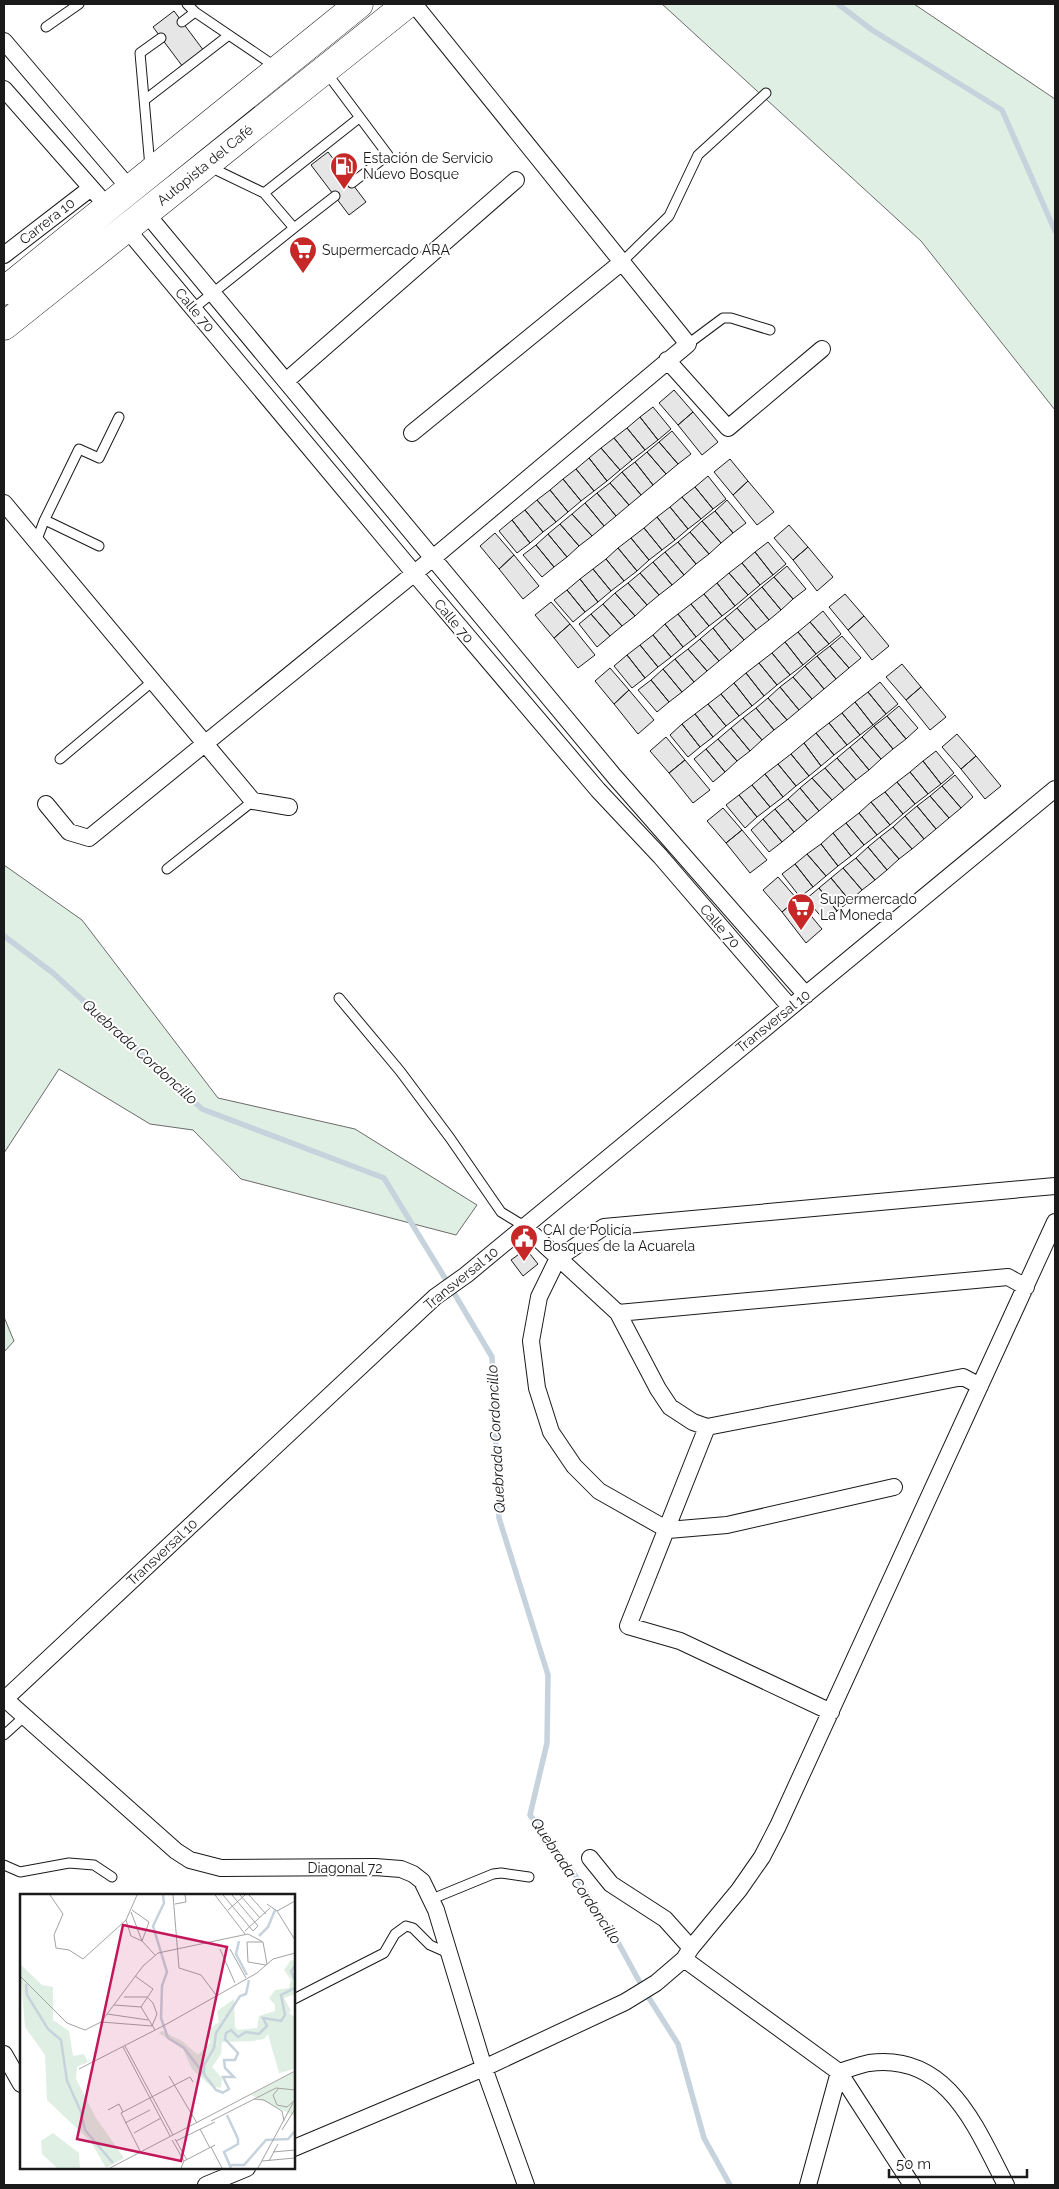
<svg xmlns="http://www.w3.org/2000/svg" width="1059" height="2189" viewBox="0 0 1059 2189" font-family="Raleway,sans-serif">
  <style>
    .green { fill: #e0efe3; stroke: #6a6a6a }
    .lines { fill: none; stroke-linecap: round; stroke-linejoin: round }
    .stream { stroke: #c6d2dc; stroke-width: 5.5 }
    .building { fill: #e6e6e6; stroke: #1a1a1a }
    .service-casing { stroke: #1a1a1a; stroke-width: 11 }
    .minor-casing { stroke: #1a1a1a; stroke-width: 18 }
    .trunk-casing { stroke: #1a1a1a; stroke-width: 29 }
    .service { stroke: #fff; stroke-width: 9 }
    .minor { stroke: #fff; stroke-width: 16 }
    .trunk { stroke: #fff; stroke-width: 28 }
    .labels { text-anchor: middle; stroke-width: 4; stroke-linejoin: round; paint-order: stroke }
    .poi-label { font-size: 14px; fill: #1a1a1a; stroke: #fff; text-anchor: start }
    .street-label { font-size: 14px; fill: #1a1a1a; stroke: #fff }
    .water-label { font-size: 15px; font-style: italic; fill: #1a1a1a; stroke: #fff }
    .inset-river { fill: none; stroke: #c6d2dc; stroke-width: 2.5 }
    .inset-road { fill: none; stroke: #a3a3a3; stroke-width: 1 }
    .view { fill: #c2185b; fill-opacity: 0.15; stroke: #c2185b; stroke-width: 2.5 }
    .inset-edge { fill: none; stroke: #1a1a1a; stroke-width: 2.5 }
  </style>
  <rect width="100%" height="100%" fill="#fff"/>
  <path class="green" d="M662,4H914L1055,99V410L921,241Z
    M4,865L82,920L218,1098L355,1129L477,1205L456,1235L241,1179L193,1130L150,1124L59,1069L4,1153Z
    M4,1317L14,1341L4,1352Z"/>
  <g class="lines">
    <path class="stream" d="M838,4L872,30L1002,110L1055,231
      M4,936L53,973L202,1109L384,1178L451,1288L492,1357L499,1518L548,1675L547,1743L530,1815L573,1872L614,1935L644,1990L678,2044L704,2138L730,2185"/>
  </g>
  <path class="building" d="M174,11L204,51L183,67L153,27Z
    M328,152L366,202L349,215L311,165Z
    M674,390L693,412L678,425L659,403Z
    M653,407L671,429L658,440L640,417Z
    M693,412L718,442L702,455L678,425Z
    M640,417L658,440L645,450L627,428Z
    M627,428L645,450L632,460L614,438Z
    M672,431L691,454L678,464L659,442Z
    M614,438L632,460L620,470L601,448Z
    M659,442L678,464L666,474L647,452Z
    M601,448L620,470L607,481L589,458Z
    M647,452L666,474L653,485L635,462Z
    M589,458L607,481L594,491L576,469Z
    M730,459L748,481L733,495L714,472Z
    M635,462L653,485L641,495L622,472Z
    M576,469L594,491L581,501L563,479Z
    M622,472L641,495L629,505L610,483Z
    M708,476L726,499L713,509L695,487Z
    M563,479L581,501L568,512L550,490Z
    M748,481L774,512L757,525L733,495Z
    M610,483L629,505L616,516L597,493Z
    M695,487L713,509L701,519L682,497Z
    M550,490L568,512L556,522L537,500Z
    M597,493L616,516L604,526L585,503Z
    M682,497L701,519L688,529L670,507Z
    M537,500L556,522L543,532L525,510Z
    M727,500L746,523L733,533L715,511Z
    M585,503L604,526L592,536L572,514Z
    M670,507L688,529L675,540L657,517Z
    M525,510L543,532L530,543L512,520Z
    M715,511L733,533L721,543L702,521Z
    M572,514L592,536L579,546L560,524Z
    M657,517L675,540L662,550L644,528Z
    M512,520L530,543L517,553L499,531Z
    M702,521L721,543L709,554L690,532Z
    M560,524L579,546L567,557L548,534Z
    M789,525L808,547L793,560L774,538Z
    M644,528L662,550L649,560L631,538Z
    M690,532L709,554L696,564L678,542Z
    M495,533L514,555L499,569L480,546Z
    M548,534L567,557L554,567L536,545Z
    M631,538L649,560L637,571L618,548Z
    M678,542L696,564L684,575L665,552Z
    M768,542L786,564L773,575L755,552Z
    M536,545L554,567L542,577L523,555Z
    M808,547L833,577L817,591L793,560Z
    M618,548L637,571L624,581L606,559Z
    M665,552L684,575L672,585L653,562Z
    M755,552L773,575L760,585L742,563Z
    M514,555L539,586L523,599L499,569Z
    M606,559L624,581L611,591L593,569Z
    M653,562L672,585L659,595L640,573Z
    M742,563L760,585L748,595L729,573Z
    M787,566L806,589L793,599L774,577Z
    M593,569L611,591L598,602L580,579Z
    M640,573L659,595L647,605L628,583Z
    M729,573L748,595L735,606L717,583Z
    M774,577L793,599L781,610L762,587Z
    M580,579L598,602L585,612L567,590Z
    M628,583L647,605L635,616L615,593Z
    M717,583L735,606L722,616L704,594Z
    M762,587L781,610L769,620L750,597Z
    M567,590L585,612L573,622L554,600Z
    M615,593L635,616L622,626L603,604Z
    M704,594L722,616L709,626L691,604Z
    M845,594L864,616L848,630L829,607Z
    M750,597L769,620L756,630L737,608Z
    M551,602L570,624L554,638L535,615Z
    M603,604L622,626L610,636L591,614Z
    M691,604L709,626L696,637L678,614Z
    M737,608L756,630L744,640L725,618Z
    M823,611L841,634L829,644L810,622Z
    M591,614L610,636L597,647L579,624Z
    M678,614L696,637L683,647L665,624Z
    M864,616L889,646L872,660L848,630Z
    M725,618L744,640L731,651L713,628Z
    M810,622L829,644L816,654L798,632Z
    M570,624L595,655L578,668L554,638Z
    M665,624L683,647L671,657L653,635Z
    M713,628L731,651L719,661L700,639Z
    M798,632L816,654L803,665L785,642Z
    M653,635L671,657L658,667L640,645Z
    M842,636L861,658L849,668L830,646Z
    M700,639L719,661L707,671L688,649Z
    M785,642L803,665L790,675L772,653Z
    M640,645L658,667L645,678L627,655Z
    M830,646L849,668L836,679L817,656Z
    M688,649L707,671L694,682L675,659Z
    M772,653L790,675L777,685L759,663Z
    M627,655L645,678L632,688L614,666Z
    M817,656L836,679L824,689L805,666Z
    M675,659L694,682L682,692L663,669Z
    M759,663L777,685L764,696L746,673Z
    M902,664L921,687L906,700L886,677Z
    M805,666L824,689L812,699L793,677Z
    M610,668L629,690L614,704L595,681Z
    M663,669L682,692L669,702L651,680Z
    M746,673L764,696L752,706L734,683Z
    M793,677L812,699L799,710L780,687Z
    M651,680L669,702L657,712L638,690Z
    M880,682L898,704L886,714L868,692Z
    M734,683L752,706L739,716L721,694Z
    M780,687L799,710L787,720L768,698Z
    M921,687L946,717L930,730L906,700Z
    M629,690L654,720L638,734L614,704Z
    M868,692L886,714L873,725L855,702Z
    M721,694L739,716L726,726L708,704Z
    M768,698L787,720L774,730L756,708Z
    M855,702L873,725L860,735L842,713Z
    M708,704L726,726L713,737L695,714Z
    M899,706L918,728L906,739L887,716Z
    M756,708L774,730L762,740L743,718Z
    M842,713L860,735L847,745L829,723Z
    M695,714L713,737L700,747L682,724Z
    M887,716L906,739L893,749L874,726Z
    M743,718L762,740L750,751L731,728Z
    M829,723L847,745L834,755L816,733Z
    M682,724L700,747L688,757L670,735Z
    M874,726L893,749L881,759L862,737Z
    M731,728L750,751L737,761L718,739Z
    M816,733L834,755L821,766L804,743Z
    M957,734L976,756L961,769L942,747Z
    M666,737L685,760L669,773L650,751Z
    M862,737L881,759L869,770L850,747Z
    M718,739L737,761L725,772L706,749Z
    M804,743L821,766L809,776L791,754Z
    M850,747L869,770L856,780L837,758Z
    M706,749L725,772L713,782L694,759Z
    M936,751L954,773L941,784L923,761Z
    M791,754L809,776L796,786L778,764Z
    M976,756L1001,786L985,799L961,769Z
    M837,758L856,780L844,790L825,768Z
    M685,760L710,790L693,803L669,773Z
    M923,761L941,784L928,794L910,772Z
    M778,764L796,786L783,797L765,774Z
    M825,768L844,790L832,800L812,778Z
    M910,772L928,794L915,804L897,782Z
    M765,774L783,797L770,807L752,785Z
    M955,775L973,797L961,808L942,786Z
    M812,778L832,800L819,811L800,788Z
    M897,782L915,804L903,814L885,792Z
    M752,785L770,807L757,817L739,795Z
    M942,786L961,808L949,818L930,796Z
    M800,788L819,811L807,821L788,799Z
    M885,792L903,814L890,825L871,802Z
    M739,795L757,817L745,828L726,805Z
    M930,796L949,818L936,829L917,806Z
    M788,799L807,821L794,832L775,809Z
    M871,802L890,825L877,835L859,813Z
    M917,806L936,829L924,839L905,816Z
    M723,808L742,830L726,843L707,821Z
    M775,809L794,832L782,842L763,819Z
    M859,813L877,835L864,845L846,823Z
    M905,816L924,839L912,849L893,827Z
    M763,819L782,842L769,852L751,830Z
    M846,823L864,845L851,856L833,833Z
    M893,827L912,849L899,859L880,837Z
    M742,830L767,860L750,873L726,843Z
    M833,833L851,856L838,866L821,844Z
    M880,837L899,859L887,870L868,847Z
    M821,844L838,866L826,876L807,854Z
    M868,847L887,870L875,880L856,858Z
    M807,854L826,876L813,887L795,864Z
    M856,858L875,880L862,890L843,868Z
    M795,864L813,887L800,897L782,874Z
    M843,868L862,890L850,901L831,878Z
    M778,877L797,899L782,912L763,890Z
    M831,878L850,901L837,911L819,888Z
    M819,888L837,911L825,921L806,899Z
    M797,899L822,929L806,943L782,912Z
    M526,1249L538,1264L523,1276L511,1260Z"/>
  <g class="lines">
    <g class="service-casing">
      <path id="service" d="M187,4L195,12
        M182,22L195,12L276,67
        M46,27L79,4
        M326,72L388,155L352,183
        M146,99L229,35
        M150,167L140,53L161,38
        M210,167L264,193L294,228L335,196
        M264,193L359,118
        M622,262L669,216L698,155L766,93
        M194,308L294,228
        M688,344L723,318H731L770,330
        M45,520L99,546
        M36,542L44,521L79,449L99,458L119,417
        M60,759L153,681
        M167,869L253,801
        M339,998L400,1071L450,1138L501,1212L524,1226
        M4,1735L25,1716
        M4,1865L20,1872L69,1863L94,1865L112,1877
        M432,1899L493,1874L501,1873L529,1877
        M294,1999L384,1953L395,1934L406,1926L413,1928L430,1945L448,1953"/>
    </g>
    <g class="minor-casing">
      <path id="minor" d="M4,41L130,189
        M4,89L108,207
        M146,213L614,776L806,995
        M126,228L414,573L598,790L660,856L790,1007
        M4,255L91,188
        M667,360L728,428L822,349
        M286,381L516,180
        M412,433L622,262
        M4,503L253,801L289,807
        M46,804L69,832L89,838L433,558L688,344L414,4
        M524,1226L618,1313L658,1389L670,1407L693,1422L707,1427L963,1377L980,1386
        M618,1313L1008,1277L1026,1287
        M707,1427L628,1626L680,1641L831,1712
        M894,1487L727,1525L668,1530L599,1491L574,1466L551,1432L537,1388L531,1341L539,1297L558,1258L604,1227L1055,1186
        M5,1699L176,1851L190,1860L221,1868L375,1867L401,1869L413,1874L422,1881L436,1910L484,2068L526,2185
        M4,1700L435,1297L466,1275L1055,789
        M590,1858L611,1884L665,1919L691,1948
        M684,1959L839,2072C849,2069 859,2065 869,2063C948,2052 976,2128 1006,2185
        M4,2054L21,2084
        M839,2072L912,2185
        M294,2148L484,2068L625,2002L656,1983L684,1959L691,1948L739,1890L762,1857L778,1826L1055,1222
        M206,2185L247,2168
        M808,2185L839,2072"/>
    </g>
    <g class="trunk-casing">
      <path id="trunk" d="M4,291L359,4
        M4,326L407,4"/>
    </g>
    <use href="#service" class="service"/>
    <use href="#minor" class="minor"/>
    <use href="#trunk" class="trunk"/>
  </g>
  <defs>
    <g id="fuel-pin" transform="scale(1.4375)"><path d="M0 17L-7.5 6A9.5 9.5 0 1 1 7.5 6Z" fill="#c62828" stroke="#fff"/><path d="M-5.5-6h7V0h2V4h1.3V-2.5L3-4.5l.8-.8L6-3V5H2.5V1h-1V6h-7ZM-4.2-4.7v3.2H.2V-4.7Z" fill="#fff"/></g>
    <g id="supermarket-pin" transform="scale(1.4375)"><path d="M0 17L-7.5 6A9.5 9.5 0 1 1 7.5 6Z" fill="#c62828" stroke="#fff"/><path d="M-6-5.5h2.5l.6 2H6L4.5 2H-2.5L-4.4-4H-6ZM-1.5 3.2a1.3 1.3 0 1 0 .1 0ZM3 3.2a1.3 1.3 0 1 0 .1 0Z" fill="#fff"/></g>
    <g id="civic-pin" transform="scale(1.4375)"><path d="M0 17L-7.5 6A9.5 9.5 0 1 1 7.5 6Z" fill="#c62828" stroke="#fff"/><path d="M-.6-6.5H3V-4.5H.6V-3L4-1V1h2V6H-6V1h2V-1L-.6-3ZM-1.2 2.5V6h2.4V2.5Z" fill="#fff"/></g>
  </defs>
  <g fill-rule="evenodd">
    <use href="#fuel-pin" x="344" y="166"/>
    <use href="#supermarket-pin" x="303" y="250"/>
    <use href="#supermarket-pin" x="801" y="907"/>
    <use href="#civic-pin" x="524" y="1238"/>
  </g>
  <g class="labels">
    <g class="poi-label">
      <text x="363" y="163">Estación de Servicio<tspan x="363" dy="16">Nuevo Bosque</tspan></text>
      <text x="322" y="255">Supermercado ARA</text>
      <text x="820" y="904">Supermercado<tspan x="820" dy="16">La Moneda</tspan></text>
      <text x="543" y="1235">CAI de Policía<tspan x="543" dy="16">Bosques de la Acuarela</tspan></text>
    </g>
    <g class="street-label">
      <text transform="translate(205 165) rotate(-39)" y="5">Autopista del Café</text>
      <text transform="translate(47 221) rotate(-38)" y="5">Carrera 10</text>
      <text transform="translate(195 310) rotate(50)" y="5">Calle 70</text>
      <text transform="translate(454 621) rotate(50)" y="5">Calle 70</text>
      <text transform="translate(720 926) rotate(49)" y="5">Calle 70</text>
      <text transform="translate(773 1021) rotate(-39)" y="5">Transversal 10</text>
      <text transform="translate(461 1278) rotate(-39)" y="5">Transversal 10</text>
      <text transform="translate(162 1552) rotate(-43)" y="5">Transversal 10</text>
      <text x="345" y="1873">Diagonal 72</text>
    </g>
    <g class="water-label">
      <text transform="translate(140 1052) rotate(42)" y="5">Quebrada Cordoncillo</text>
      <text transform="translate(496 1439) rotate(-93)" y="5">Quebrada Cordoncillo</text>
      <text transform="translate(576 1881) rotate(56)" y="5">Quebrada Cordoncillo</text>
    </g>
  </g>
  <g transform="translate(20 1894)">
    <rect width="275" height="275" fill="#fff"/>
    <path d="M271,66L275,67V100L264,104L271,117L269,119L275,123V175L259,179L248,140L244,145L233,147L202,148L201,160L192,173L202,184L201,194L191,192L172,175L163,155L139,139L142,137L162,147L178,161L190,149L188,136L199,128L197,117L214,105L215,133L218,136L237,134L239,122L255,117V111L249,104L255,96L269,94L271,86L264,76ZM0,70L22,91L33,93V126L49,137L53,162L64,160L68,168L57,173L56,185L76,224L104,264L86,274L71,248L27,206L25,161L5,133ZM275,177V222L231,201ZM33,239L59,259L60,274H37L22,260L21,247Z" fill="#e0efe3"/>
    <path class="inset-river" d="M143,1L144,9L133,32L147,78L142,92L141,124L148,144L164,154L196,196L204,199M239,42L248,33L255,16M219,47L216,60L227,81M275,72L271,77L275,86M6,90L7,101L28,135L41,146L47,187L61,218L65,236L93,269M184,180V171L194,154L196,139L220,102L226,100L229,86M204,198L209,195L203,183H214L205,174L204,166H215L218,159L205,145L206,139L211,136L218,143L226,138L239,140L247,132L243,124L261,127L265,121L261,101L275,94M207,221L218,245V250L204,258L211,274M211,271H224L246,246L268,245L275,237"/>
    <path class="inset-road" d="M30,1L43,20L34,41L36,54L49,56L63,65L106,26L117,1M153,1L159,74L181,81L196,101M195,1L225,40M203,1L233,37L238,32L212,1M220,1L240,24M229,1L246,20M155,10L166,8L165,1M247,10L257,17L275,46M112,16L129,28L122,47M208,16L225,1M257,17L275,7M111,18L122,47M106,26L111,42L122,47L135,61M225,37L250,14M242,48H227L228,68L246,71M200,55L215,89M210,55L226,84M0,82L47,129L65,136L81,128L123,72L138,59L228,40L243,48L247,70M115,82L133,95L121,113M104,103H127L133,109L137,120L132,132M94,111L121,113M121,113L135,136M87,120L128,126M81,128L132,132M105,152L153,241M103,153L150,242M59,175L145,131L237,79L253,65L275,59M149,182L177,229M259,194L253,201L257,211L267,213L275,206M234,205L244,206L262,217L264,227M88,216L99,210L103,218M191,227L256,194L275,196M105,229L130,216M180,235L190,254M262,236L275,215M114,239L141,224M155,245L167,266M152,246L164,267M156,247L195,228M191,253L202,274M120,257L101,219L170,183L173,188M253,258L275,256M242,267L275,264M249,267L258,250M90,274L275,177M161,274L164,267L195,251M238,274L273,209"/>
    <path class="view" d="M103,31L207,53L161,267L57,245Z"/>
    <rect width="275" height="275" class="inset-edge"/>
  </g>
  <rect width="1059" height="2189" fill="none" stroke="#1a1a1a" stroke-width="10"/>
  <path d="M889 2169v8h138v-8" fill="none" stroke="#1a1a1a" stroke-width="2.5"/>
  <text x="896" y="2169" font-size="15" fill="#1a1a1a" stroke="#ffffff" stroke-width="4" paint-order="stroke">50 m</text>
</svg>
